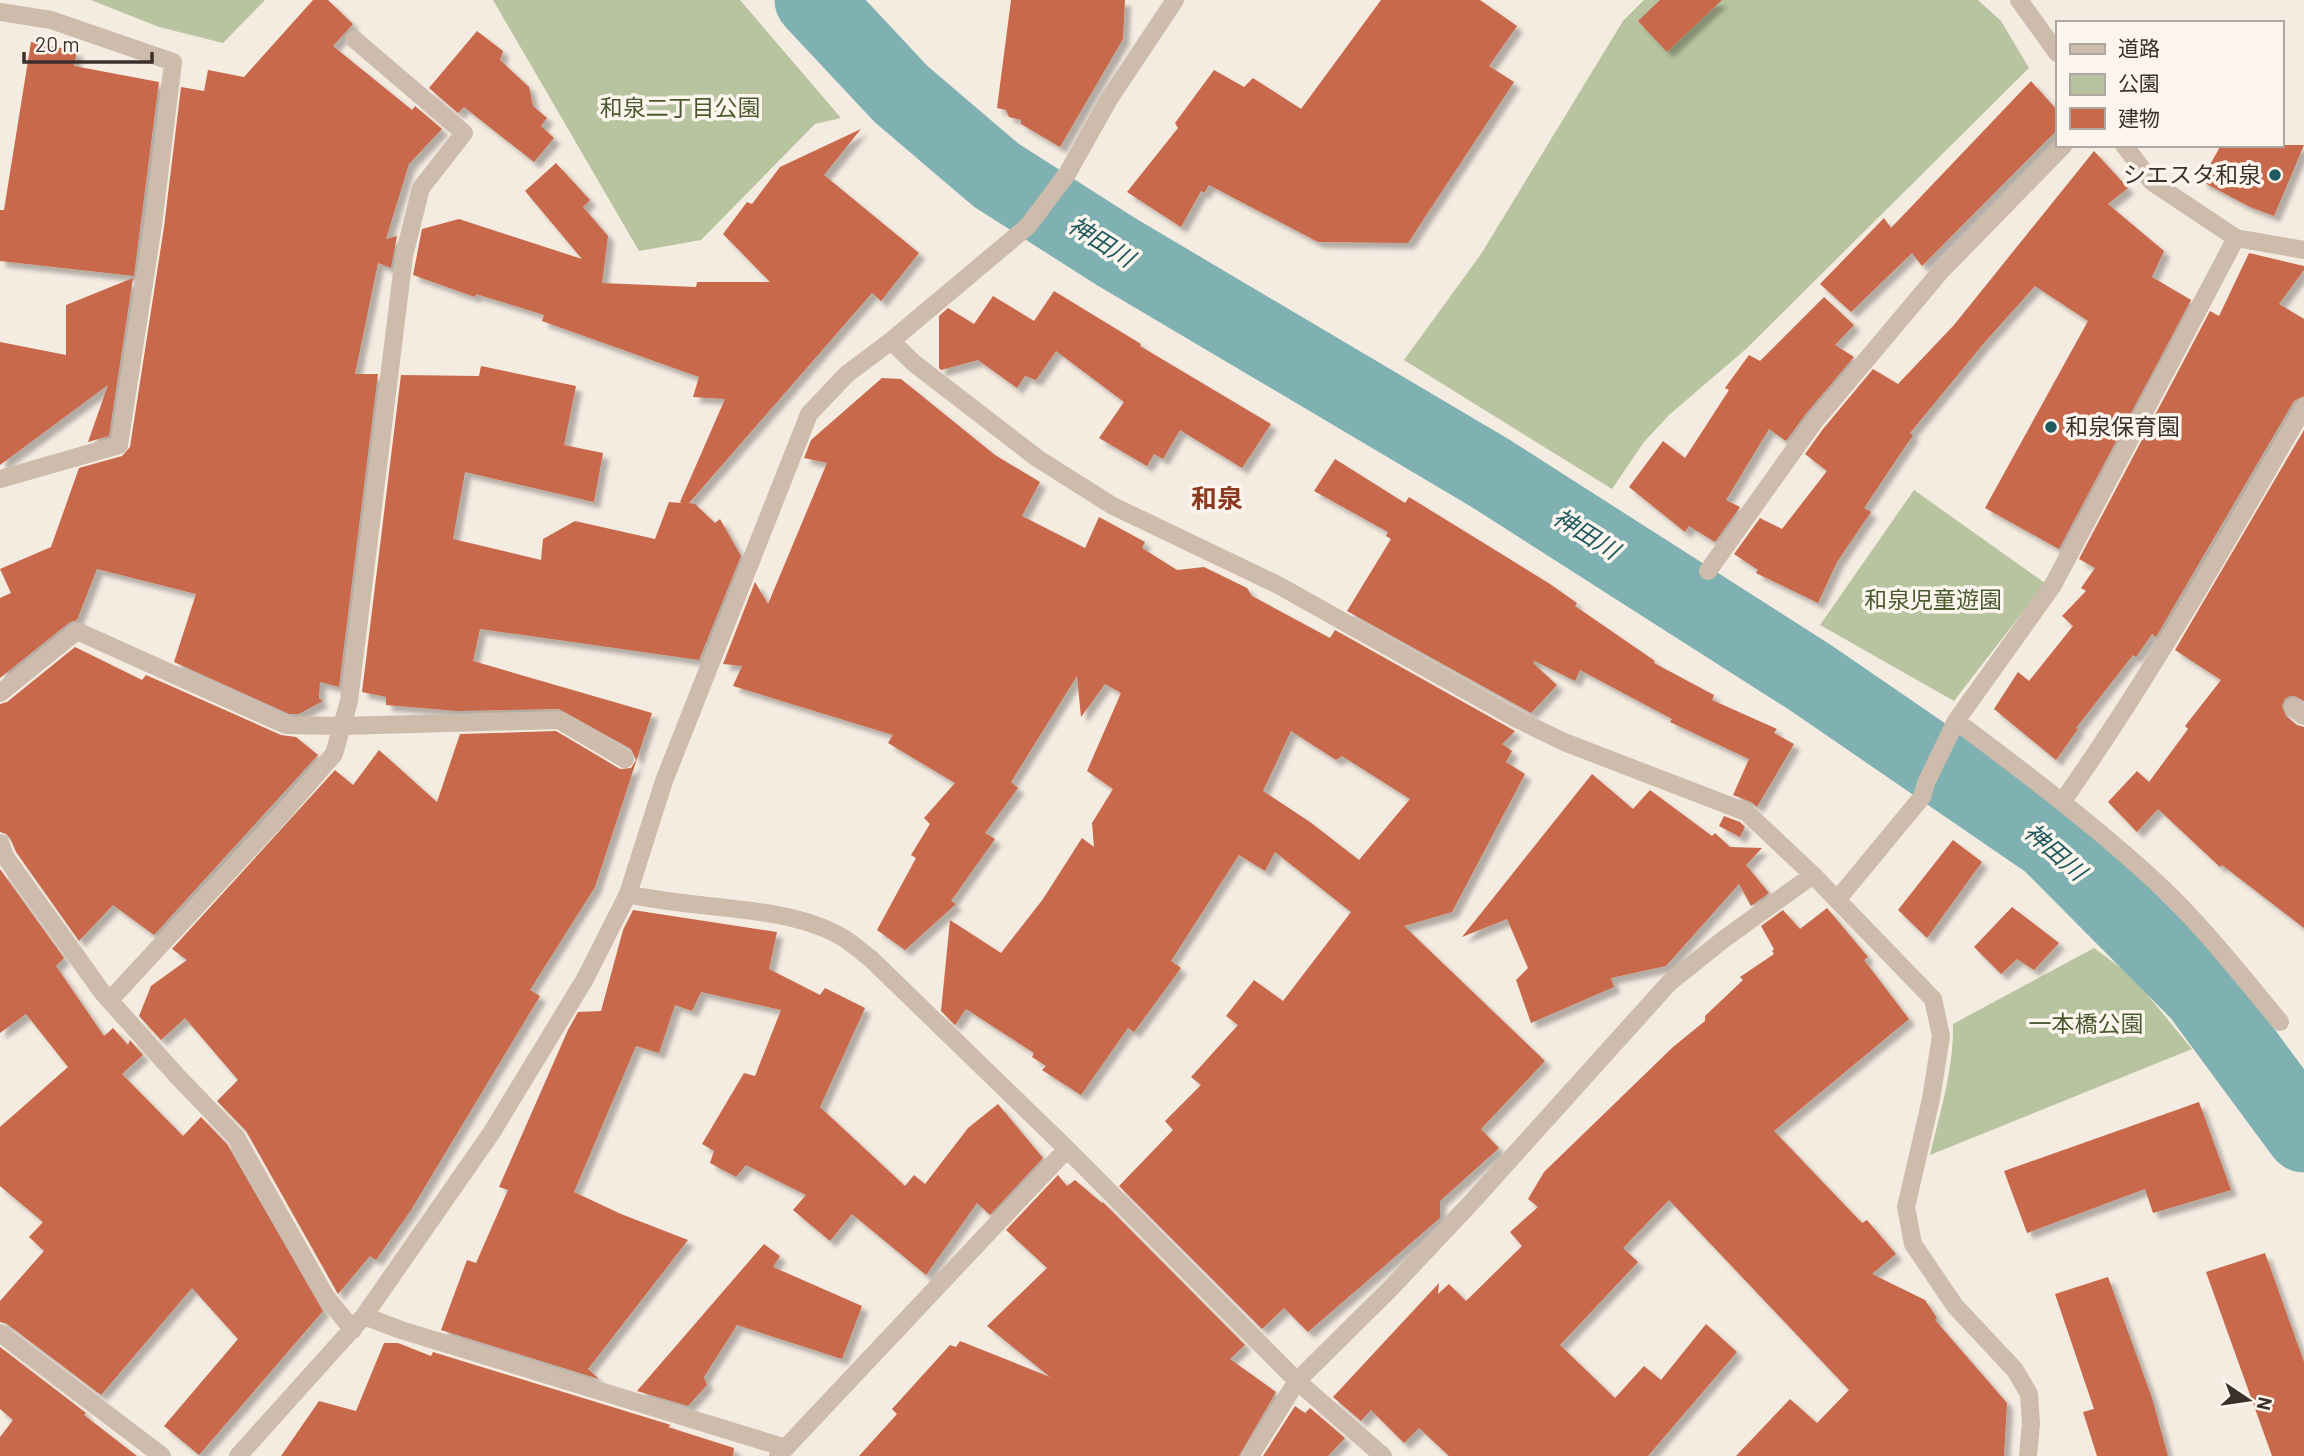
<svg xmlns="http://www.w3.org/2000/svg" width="2304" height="1456" viewBox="0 0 2304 1456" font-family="Barlow,'Noto Sans JP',sans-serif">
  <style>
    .green { fill: #b8c4a0 }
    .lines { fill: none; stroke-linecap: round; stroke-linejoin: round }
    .river { stroke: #7fb0b2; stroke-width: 77 }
    .building { fill: #c8694b; fill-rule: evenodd; filter: url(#shadow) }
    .minor { stroke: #cdbbac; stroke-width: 18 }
    .poi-dot { fill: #1f5a5e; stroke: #fbf5ee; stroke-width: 2.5 }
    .labels { text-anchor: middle; stroke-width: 7; stroke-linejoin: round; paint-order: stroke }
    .park-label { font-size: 23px; fill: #4a5a2e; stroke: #fbf5ee }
    .poi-label { font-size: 23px; fill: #3b302b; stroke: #fbf5ee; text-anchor: end }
    .water-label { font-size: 24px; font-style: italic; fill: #1f5a5e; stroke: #fbf5ee }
    .quarter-label { font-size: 26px; font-weight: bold; fill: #8c3b22; stroke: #fbf5ee }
  </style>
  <defs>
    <filter id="shadow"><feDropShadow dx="6" dy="6" stdDeviation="2" flood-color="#0004"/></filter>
  </defs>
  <rect width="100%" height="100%" fill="#f4ebe1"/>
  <path class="green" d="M91,0H265L223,43L159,27Z
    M493,0H740L841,118L815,124L701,240L639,251Z
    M1644,0H1978L2001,21L2029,68L1746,349L1669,415L1644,442L1612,489L1404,360L1481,254L1623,21Z
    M1914,490L2045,583L1954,701L1820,625Z
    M2094,948L2132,976L2192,1049L1930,1155C1940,1113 1954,1068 1953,1024Z"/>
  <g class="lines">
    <path class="river" d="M813,0L901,94L996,175L1115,251L1490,473L1811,678L2050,842L2200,993L2304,1134"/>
  </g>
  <path class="building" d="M313,0H328L353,24L333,46L412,110L415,106L442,129L409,164L386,239L397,236L391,268L378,263L355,374H378L339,687L320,682L319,698L323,701L299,714H289L174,662L196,594L97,569L77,620L70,622L0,678V598L11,593L0,569L51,547L79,468L122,456L130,447L164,227L181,87L204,91L208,70L244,77Z
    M1011,0H1125L1123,39L1060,147L1021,124V120L1009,117L1006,110L997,108Z
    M1381,0H1480L1517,26L1489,66L1514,82L1408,243L1318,242L1209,185L1204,193L1201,191L1181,227L1127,192L1178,128L1175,123L1214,70L1244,87L1253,78L1301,109Z
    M1660,0H1722L1667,52L1638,21Z
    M477,31L503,51L500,60L529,87L533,106L547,118L541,126L554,138L534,162L464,107L458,113L429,88Z
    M31,42L77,51L74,66L159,82L134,276L0,261V210H4Z
    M2031,81L2057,110V130L1922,266L1912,253L1851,312L1820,284L1884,218L1891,228Z
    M861,129L824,175L919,253L881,301L872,293L689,503L695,504L715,523L720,519L741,556L699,660L480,629L473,661L652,713L595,887L530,990L540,996L411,1210L376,1260L370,1256L338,1294L246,1131L217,1101L238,1080L185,1018L161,1040L139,1016L151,986L187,960L172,949L335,770L353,785L379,750L437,802L460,734L556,731L620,769L631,768L636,760L631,749L559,709L457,711L386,705V697L362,692L401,375L479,376L481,366L576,386L564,445L603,453L594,502L465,472L453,539L541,560L543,539L575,521L655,539L669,502L682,503L680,502L725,399L693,397L699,377L542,321L544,315L476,294L475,297L413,275L422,229L459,219L582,259L525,191L556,163L590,200L583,207L608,236L602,283L696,287L697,282H770L723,234L747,202L752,204L780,167Z
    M2221,145H2304L2274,216L2250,207L2201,181Z
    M2094,151L2128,188L2108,204L2164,251L2152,277L2191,300L2059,549L1985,508L2088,321L2035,286L1984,343L1910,433L1913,435L1864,508L1871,512L1837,562L1818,603L1756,573L1758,570L1734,554L1760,518L1782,529L1827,471L1805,454L1823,429L1873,369L1898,384L1954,325Z
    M2249,253L2304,266V270L2279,304L2304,319V396L2294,401L2156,637L2152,634L2136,657L2133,655L2076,728L2078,729L2056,760L1994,709L2018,672L2029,681L2073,626L2062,616L2086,591L2081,588L2095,568L2079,559L2210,311L2219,316Z
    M133,278L109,436L88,442L108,385L0,465V342L66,355V305Z
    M1054,291L1141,344L1140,346L1271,424L1242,468L1180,430L1163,459L1154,454L1147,466L1099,438L1124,402L1056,351L1036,380L1025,376L1017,388L978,360L941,370L939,368V316L948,308L974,324L993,296L1034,321Z
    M1824,297L1854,325L1835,345L1854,357L1805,415L1786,441L1769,429L1726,500L1740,507L1715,542L1689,526L1685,532L1629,487L1663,441L1685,458L1729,390L1725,388L1749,355L1760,361Z
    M882,378L901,379L995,455L1040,482L1022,516L1085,548L1099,517L1145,542L1142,548L1177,570L1204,567L1247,588L1252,596L1330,638L1335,630L1515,731L1502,744L1512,751L1506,762L1525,774L1452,912L1404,926L1545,1061L1481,1129L1499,1148L1440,1201V1218L1308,1332L1284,1308L1262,1329L1119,1186L1173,1130L1165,1121L1201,1085L1191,1077L1238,1025L1226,1016L1254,980L1283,1001L1351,912L1275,852L1265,871L1239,855L1171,961L1181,968L1134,1032L1128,1028L1081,1095L1042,1070L1046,1066L1032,1057L1034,1053L966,1009L955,1025L941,1011L950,920L1001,953L1043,899L1082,838L1094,847L1092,823L1113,789L1087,771L1121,693L1105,684L1081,717L1077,676L1011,782L1018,788L985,833L995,839L951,901L956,904L905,950L877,930L916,858L911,855L930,824L924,818L955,783L888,743L893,735L733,686L742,666L723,664L755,582L768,604L827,463L804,458L811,440ZM1291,731L1336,760L1342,756L1410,799L1359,860L1310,822L1263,791Z
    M2304,430V701L2295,696H2290L2285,699L2282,706L2286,716L2297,725L2304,727V928L2222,865L2220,867L2158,809L2137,832L2108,802L2137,771L2149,782L2188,729L2185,726L2221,680L2175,650Z
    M1335,459L1405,503L1409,497L1550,584L1577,603L1575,606L1655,661L1654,663L1714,695L1712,700L1777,729L1774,733L1794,744L1757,807L1751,802L1733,795L1749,759L1670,722L1672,719L1580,670L1575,681L1535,661L1533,663L1557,685L1531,713L1347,611L1391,539L1386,536L1388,532L1314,491Z
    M75,647L142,680L146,675L281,735L296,737L318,755L154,935L113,905L79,941L16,852L10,838L6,834L0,832V704L7,702Z
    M1592,774L1633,809L1650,790L1712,836L1715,833L1730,847L1762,848L1746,865L1769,893L1751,906L1739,884L1666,966L1611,978L1614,987L1531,1023L1516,980L1528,968L1507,919L1462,937Z
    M1724,816L1740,822L1745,827L1740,837L1719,826Z
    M1953,840L1982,862L1927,938L1898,910Z
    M0,869L64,958L56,966L104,1036L113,1028L128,1045L130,1040L143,1055L122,1074L183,1136L201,1117L227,1144L323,1311L199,1455L164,1426L238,1339L192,1288L101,1395L7,1324L0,1322V1301L44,1251L29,1237L43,1222L0,1186V1127L68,1067L26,1014L0,1033Z
    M2012,907L2059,943L2034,970L2017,959L2001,974L1974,947Z
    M1827,908L1868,957L1864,960L1909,1019L1774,1131L1862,1223L1867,1220L1896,1254L1872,1274L1925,1300L1937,1318L1935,1320L2007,1403L2004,1456H1736L1790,1399L1817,1423L1849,1390L1669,1200L1623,1248L1638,1262L1560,1345L1615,1398L1644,1366L1661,1380L1706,1324L1737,1352L1648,1456H1449L1419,1428L1404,1443L1371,1410L1361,1421L1333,1397L1439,1283L1438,1294L1449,1284L1466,1301L1522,1246L1510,1232L1538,1207L1528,1199L1544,1172L1673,1047L1705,1021V1016L1743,980L1740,977L1774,954L1772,951L1774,949L1761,926L1783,910L1800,929Z
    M633,910L777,932L769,969L820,995L825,988L865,1008L820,1107L905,1186L914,1175L925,1184L968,1128L998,1104L1043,1158L990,1215L977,1203L926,1275L852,1214L830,1241L793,1210L806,1195L746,1165L736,1177L710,1163L714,1151L702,1144L744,1073L755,1076L781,1010L701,992L692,1011L675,1005L659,1053L636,1046L574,1192L621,1214L688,1240L588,1369L599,1379L441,1330L467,1260L476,1263L508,1190L499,1187L568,1030L578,1012L601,1011L623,930Z
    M2199,1102L2231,1190L2153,1213L2145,1189L2027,1233L2004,1171Z
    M1058,1175L1067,1186L1075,1180L1102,1203L1103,1202L1245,1345L1230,1359L1276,1392L1239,1456H859L897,1414L892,1409L950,1345L956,1347L960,1341L1050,1377L987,1326L1047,1268L1006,1230Z
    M764,1244L780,1256L773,1267L862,1306L842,1359L737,1325L704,1377L707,1385L688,1406L637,1391Z
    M2265,1253L2304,1362V1456H2272L2206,1272Z
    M2108,1277L2152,1398L2168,1456H2097L2083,1412L2094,1409L2055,1294Z
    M384,1343H398L431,1356L433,1352L671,1425L668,1427L734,1448L733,1456H281L319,1401L356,1411Z
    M0,1347L86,1413L84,1415L137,1456H0V1437L13,1420L0,1409Z
    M1295,1406L1305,1413L1310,1408L1345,1438L1328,1456H1263Z"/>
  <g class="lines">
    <path class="minor" d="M2019,0L2057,53
      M0,12L51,20L173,62L153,225L119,445L0,479
      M2124,145L2152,182L2236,238L2304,250
      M891,341L915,364L1037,458L1113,506L1278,585L1515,718L1564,742L1746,812L1813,875L1933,999L1941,1036L1931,1099L1906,1207L1913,1244L1955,1306L2015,1370L2029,1394L2031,1423L2028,1456
      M1708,571L1814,422L1941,271L2064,145
      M0,693L77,631L286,725L342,726L559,720L625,759
      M2293,707L2304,716
      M1956,721C2020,769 2084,817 2144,871C2195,916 2237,970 2280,1022
      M2062,802C2151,676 2227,541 2304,407
      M0,843L6,858L102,992L178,1077L236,1137L326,1297L353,1330
      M628,894C692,910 784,904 840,936C850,941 860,951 870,958L1067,1149L1297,1381L1383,1456
      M1837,900L1922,797L1926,783L1956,721L2053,585L2236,238
      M110,1000L280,816L334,754L349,701L404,256L421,188L464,133L354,39
      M364,1316L401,1330L786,1448
      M0,1333L162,1456
      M238,1456L364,1316L492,1132L585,979L628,894L664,781L809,414L847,374L891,341L1028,226L1067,174L1109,99L1175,0
      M778,1456L1067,1149
      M1250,1456L1297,1381L1390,1289L1470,1204L1669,983L1724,939L1813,875"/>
  </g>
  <g class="poi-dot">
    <circle cx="2275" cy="175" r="7"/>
    <circle cx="2051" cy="427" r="7"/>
  </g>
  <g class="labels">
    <g class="park-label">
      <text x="680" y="116">和泉二丁目公園</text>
      <text x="1933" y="608">和泉児童遊園</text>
      <text x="2086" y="1032">一本橋公園</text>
    </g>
    <g class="poi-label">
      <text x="2261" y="183">シエスタ和泉</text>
      <text x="2065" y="435" text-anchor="start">和泉保育園</text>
    </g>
    <g class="water-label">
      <text transform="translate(1101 242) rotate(32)" y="8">神田川</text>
      <text transform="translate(1586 534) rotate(32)" y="8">神田川</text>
      <text transform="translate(2055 852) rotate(41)" y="8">神田川</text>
    </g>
    <g class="quarter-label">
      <text x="1217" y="508">和泉</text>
    </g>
  </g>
  <rect x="2056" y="21" width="228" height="126" fill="#fbf5ee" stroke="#aea6a0" stroke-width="2"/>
  <rect x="2070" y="44" width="35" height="10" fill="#cdbbac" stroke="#aea6a0" stroke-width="2"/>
  <text x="2118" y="56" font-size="21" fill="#3b302b">道路</text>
  <rect x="2070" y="74" width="35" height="21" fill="#b8c4a0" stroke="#aea6a0" stroke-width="2"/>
  <text x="2118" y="91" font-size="21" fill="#3b302b">公園</text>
  <rect x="2070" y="108" width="35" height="21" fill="#c8694b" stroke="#aea6a0" stroke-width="2"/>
  <text x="2118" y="126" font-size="21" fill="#3b302b">建物</text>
  <g transform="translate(2248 1400) rotate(103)" stroke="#fbf5ee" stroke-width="5" paint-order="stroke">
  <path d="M0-5L12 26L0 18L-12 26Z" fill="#3b302b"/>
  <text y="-10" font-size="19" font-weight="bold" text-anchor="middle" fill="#3b302b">N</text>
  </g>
  <path d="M24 52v10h128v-10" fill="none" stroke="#3b302b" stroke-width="3.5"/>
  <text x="35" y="52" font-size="21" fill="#3b302b" stroke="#fbf5ee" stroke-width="5" paint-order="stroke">20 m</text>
</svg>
